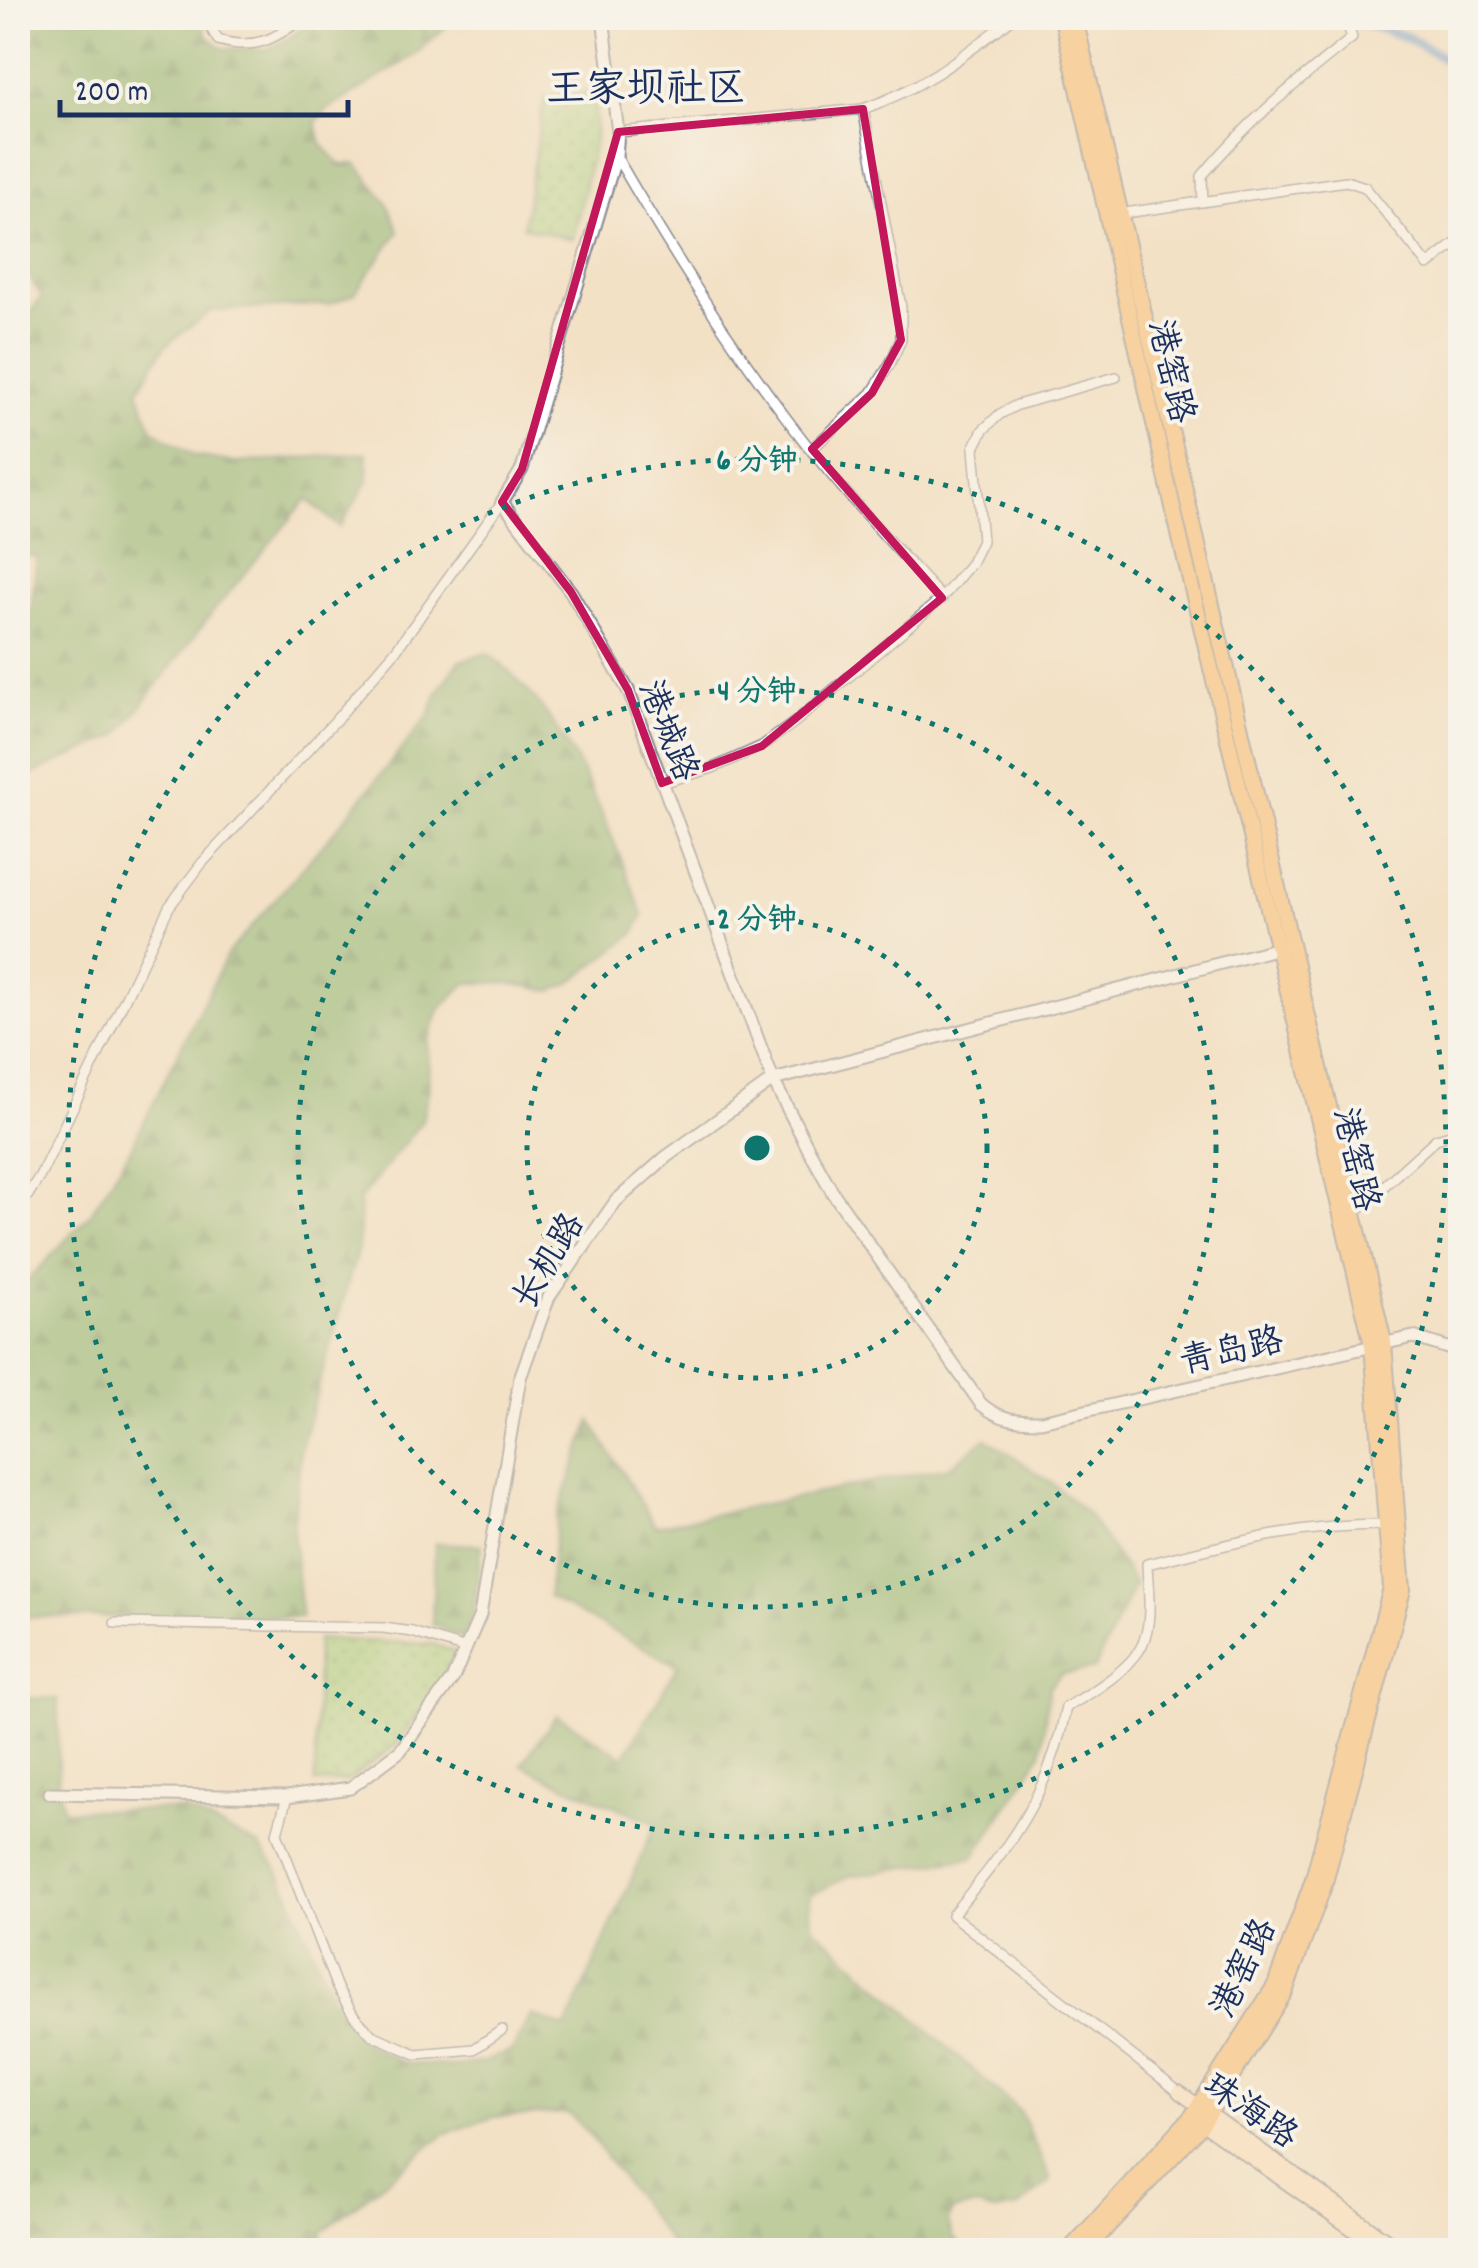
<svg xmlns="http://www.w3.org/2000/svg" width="1478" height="2268" viewBox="0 0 1478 2268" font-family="Dekko,'LXGW WenKai TC',sans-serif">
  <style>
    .grass { fill: url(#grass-dots); stroke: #5f806f; stroke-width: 2.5 }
    .forest { fill: url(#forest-firs); stroke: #4e7266; stroke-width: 2.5 }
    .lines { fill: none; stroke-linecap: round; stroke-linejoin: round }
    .canal { stroke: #6a9ed6; stroke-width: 10 }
    .minor-casing { stroke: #878892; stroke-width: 12 }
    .tertiary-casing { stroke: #878892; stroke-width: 15 }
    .secondary-casing { stroke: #878892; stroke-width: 16 }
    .primary-casing { stroke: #878892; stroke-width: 18 }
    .minor { stroke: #fff; stroke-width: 9 }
    .tertiary { stroke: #fff; stroke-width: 11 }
    .secondary { stroke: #fee4c5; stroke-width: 12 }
    .primary { stroke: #fdbc6f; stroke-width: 14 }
    .marked { fill: none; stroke: #c2185b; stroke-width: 8; stroke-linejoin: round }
    .ring { fill: none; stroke: #0f766e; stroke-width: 5; stroke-dasharray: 5 10 }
    .labels { text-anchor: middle; stroke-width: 8; stroke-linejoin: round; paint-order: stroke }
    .street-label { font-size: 35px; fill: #1b2f5e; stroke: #f7f3e8 }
    .quarter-label { font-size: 40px; fill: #1b2f5e; stroke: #f7f3e8 }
    .centre { fill: #0f766e; stroke: #f7f3e8; stroke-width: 5 }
    .ring-label { font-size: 30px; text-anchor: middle; font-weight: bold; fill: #0f766e; stroke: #f7f3e8; stroke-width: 8; stroke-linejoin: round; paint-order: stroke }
  </style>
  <defs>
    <pattern id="grass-dots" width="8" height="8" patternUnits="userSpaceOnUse" patternTransform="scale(2.5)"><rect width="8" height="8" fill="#a3d280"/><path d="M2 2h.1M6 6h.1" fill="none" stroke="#84ab6c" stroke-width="1.8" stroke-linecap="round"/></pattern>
    <pattern id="forest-firs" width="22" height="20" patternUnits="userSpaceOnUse" patternTransform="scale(2.5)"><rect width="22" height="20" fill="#82b46e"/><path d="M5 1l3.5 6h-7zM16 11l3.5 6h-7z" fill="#6a935e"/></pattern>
  </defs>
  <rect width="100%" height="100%" fill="#f7f3e8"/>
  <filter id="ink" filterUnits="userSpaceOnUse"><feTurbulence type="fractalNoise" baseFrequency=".01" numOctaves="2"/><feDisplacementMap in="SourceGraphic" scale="20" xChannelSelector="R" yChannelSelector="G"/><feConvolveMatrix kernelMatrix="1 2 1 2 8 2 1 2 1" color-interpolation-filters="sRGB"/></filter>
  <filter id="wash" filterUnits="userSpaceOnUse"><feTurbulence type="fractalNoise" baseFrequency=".0048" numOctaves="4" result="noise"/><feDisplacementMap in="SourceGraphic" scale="40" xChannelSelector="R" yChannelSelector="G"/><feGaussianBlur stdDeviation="2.25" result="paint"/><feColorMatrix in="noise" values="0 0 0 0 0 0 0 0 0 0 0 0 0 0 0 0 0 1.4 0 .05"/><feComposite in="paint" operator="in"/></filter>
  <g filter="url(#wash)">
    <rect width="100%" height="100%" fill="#f3e1c6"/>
    <path class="grass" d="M595,92V138L573,239L523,227L544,99Z
      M317,1639L432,1644L456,1652L444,1679L397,1744L348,1781L315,1783Z"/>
    <path class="forest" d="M18,18H201L207,35L222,48L268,49L293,35L314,18H455L415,55L327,110L316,122L321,144L340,164H357L387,203L399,231L354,294L330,304L211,311L165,346L138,390L152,429L194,456L237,463L367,453L368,481L340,527L307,499L215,609L119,735L37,772L18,786V696L22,689L37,557L18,555V328L42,297L18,259Z
      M487,653C570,715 606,822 643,915L634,934L569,984L552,991L509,983H466L439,1010L428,1042L429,1089L422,1121L360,1199L358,1249L301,1447L293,1532L301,1617H20L18,1698L58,1699V1782L63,1810H185L258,1845L278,1870L290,1896L336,2006L366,2044L405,2063L456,2066L484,2062L513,2050L531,2015L566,2028L656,1823L554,1781L522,1764L557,1715L624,1757L678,1666L548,1597L557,1516L591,1421L655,1526L949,1467L986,1438L1053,1484L1088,1514L1135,1584L1094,1669L1061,1674L1049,1688L1041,1754L974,1857L849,1876L809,1896L812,1926L1020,2112L1051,2180L1016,2209L994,2211L976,2206L952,2211L948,2221L952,2237L964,2250H675L586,2130L568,2113L494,2117L444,2134L321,2233L327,2250H18V1291L91,1213L130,1150L227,955L339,826L430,714L438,692L459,661Z
      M435,1543L482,1545L474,1612L464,1639L432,1624Z"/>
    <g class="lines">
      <path class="canal" d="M1346,18L1407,37L1460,68"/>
    </g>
  </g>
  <g filter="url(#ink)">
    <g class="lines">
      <g class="minor-casing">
        <path id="minor" d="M205,18L218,40C254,51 275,39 303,18
          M1440,18L1460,30
          M618,132L863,109C924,88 963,56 1013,18
          M616,156C668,246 725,336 787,419C834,482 888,540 942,598
          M1203,202L1202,176C1246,122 1298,81 1352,38L1348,26L1320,18
          M1118,214L1346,181L1365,187L1428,265L1460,240
          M812,449L872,393L890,364L901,340V307L863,109
          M662,783L713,768L762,746L795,722L942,598L971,563L982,541L974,448L983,430L1000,414L1017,405L1116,377
          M18,1211L41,1174L169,907L202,863L335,721L396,650L502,502
          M1353,1214L1436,1139L1460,1132
          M115,1623L383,1628L412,1632L466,1649
          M287,1797L277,1833L337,1988L355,2017L372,2035L416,2054L474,2049L502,2030
          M1179,2092L952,1915C1008,1848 1050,1795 1066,1707C1089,1695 1133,1668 1143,1643C1153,1619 1148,1589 1147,1564C1228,1544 1302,1524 1386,1525"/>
      </g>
      <g class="tertiary-casing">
        <path id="tertiary" d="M603,18L618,132L616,156L522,469L502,502L571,592L628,690L773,1080L809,1150L833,1193L981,1404C1000,1420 1016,1421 1041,1421L1413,1337L1460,1352
          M50,1793L287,1797L350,1788L400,1751L453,1678L480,1615L520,1378L549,1297L616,1201L666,1157L773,1080L1283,947"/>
      </g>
      <g class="secondary-casing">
        <path id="secondary" d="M1179,2092L1401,2250
          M1196,2119L1382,2250"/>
      </g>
      <g class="primary-casing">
        <path id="primary" d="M1062,18L1180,538L1372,1345L1391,1588L1312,1882L1275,1985L1192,2116L1069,2250
          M1075,18L1384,1342L1403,1590L1324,1886L1285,1992L1202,2125L1086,2250"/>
      </g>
      <use href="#minor" class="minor"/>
      <use href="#tertiary" class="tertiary"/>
      <use href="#secondary" class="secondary"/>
      <use href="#primary" class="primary"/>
    </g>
  </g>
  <path d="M0 0H1478V2268H0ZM863,109L901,340L872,393L812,449L942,598L762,746L662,783L628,690L571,592L502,502L522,469L618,132Z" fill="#f3e1c6" fill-opacity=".55" fill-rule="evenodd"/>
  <path class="marked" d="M863,109L901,340L872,393L812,449L942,598L762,746L662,783L628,690L571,592L502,502L522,469L618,132Z"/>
  <g class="ring">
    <circle cx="757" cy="1148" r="230"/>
    <circle cx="757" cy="1148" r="459"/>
    <circle cx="757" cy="1148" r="689"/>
  </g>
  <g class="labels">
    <g class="street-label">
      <text transform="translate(1173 371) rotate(77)" y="12">港窑路</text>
      <text transform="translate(670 730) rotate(68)" y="12">港城路</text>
      <text transform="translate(1358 1159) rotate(77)" y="12">港窑路</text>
      <text transform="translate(547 1260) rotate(-59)" y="12">长机路</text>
      <text transform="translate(1231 1349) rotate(-13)" y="12">青岛路</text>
      <text transform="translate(1242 1967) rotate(-64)" y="12">港窑路</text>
      <text transform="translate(1252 2109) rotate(35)" y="12">珠海路</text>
    </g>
    <g class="quarter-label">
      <text x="646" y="100">王家坝社区</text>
    </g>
  </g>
  <circle cx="757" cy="1148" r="15" class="centre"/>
  <g class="ring-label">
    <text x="757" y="469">6 分钟</text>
    <text x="757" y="700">4 分钟</text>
    <text x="757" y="928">2 分钟</text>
  </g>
  <rect width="1478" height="2268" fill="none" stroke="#f7f3e8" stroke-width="60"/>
  <path d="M60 100v15h288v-15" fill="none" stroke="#1b2f5e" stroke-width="5"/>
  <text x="75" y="100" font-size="30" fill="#1b2f5e" stroke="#f7f3e8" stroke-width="8" paint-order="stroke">200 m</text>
</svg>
